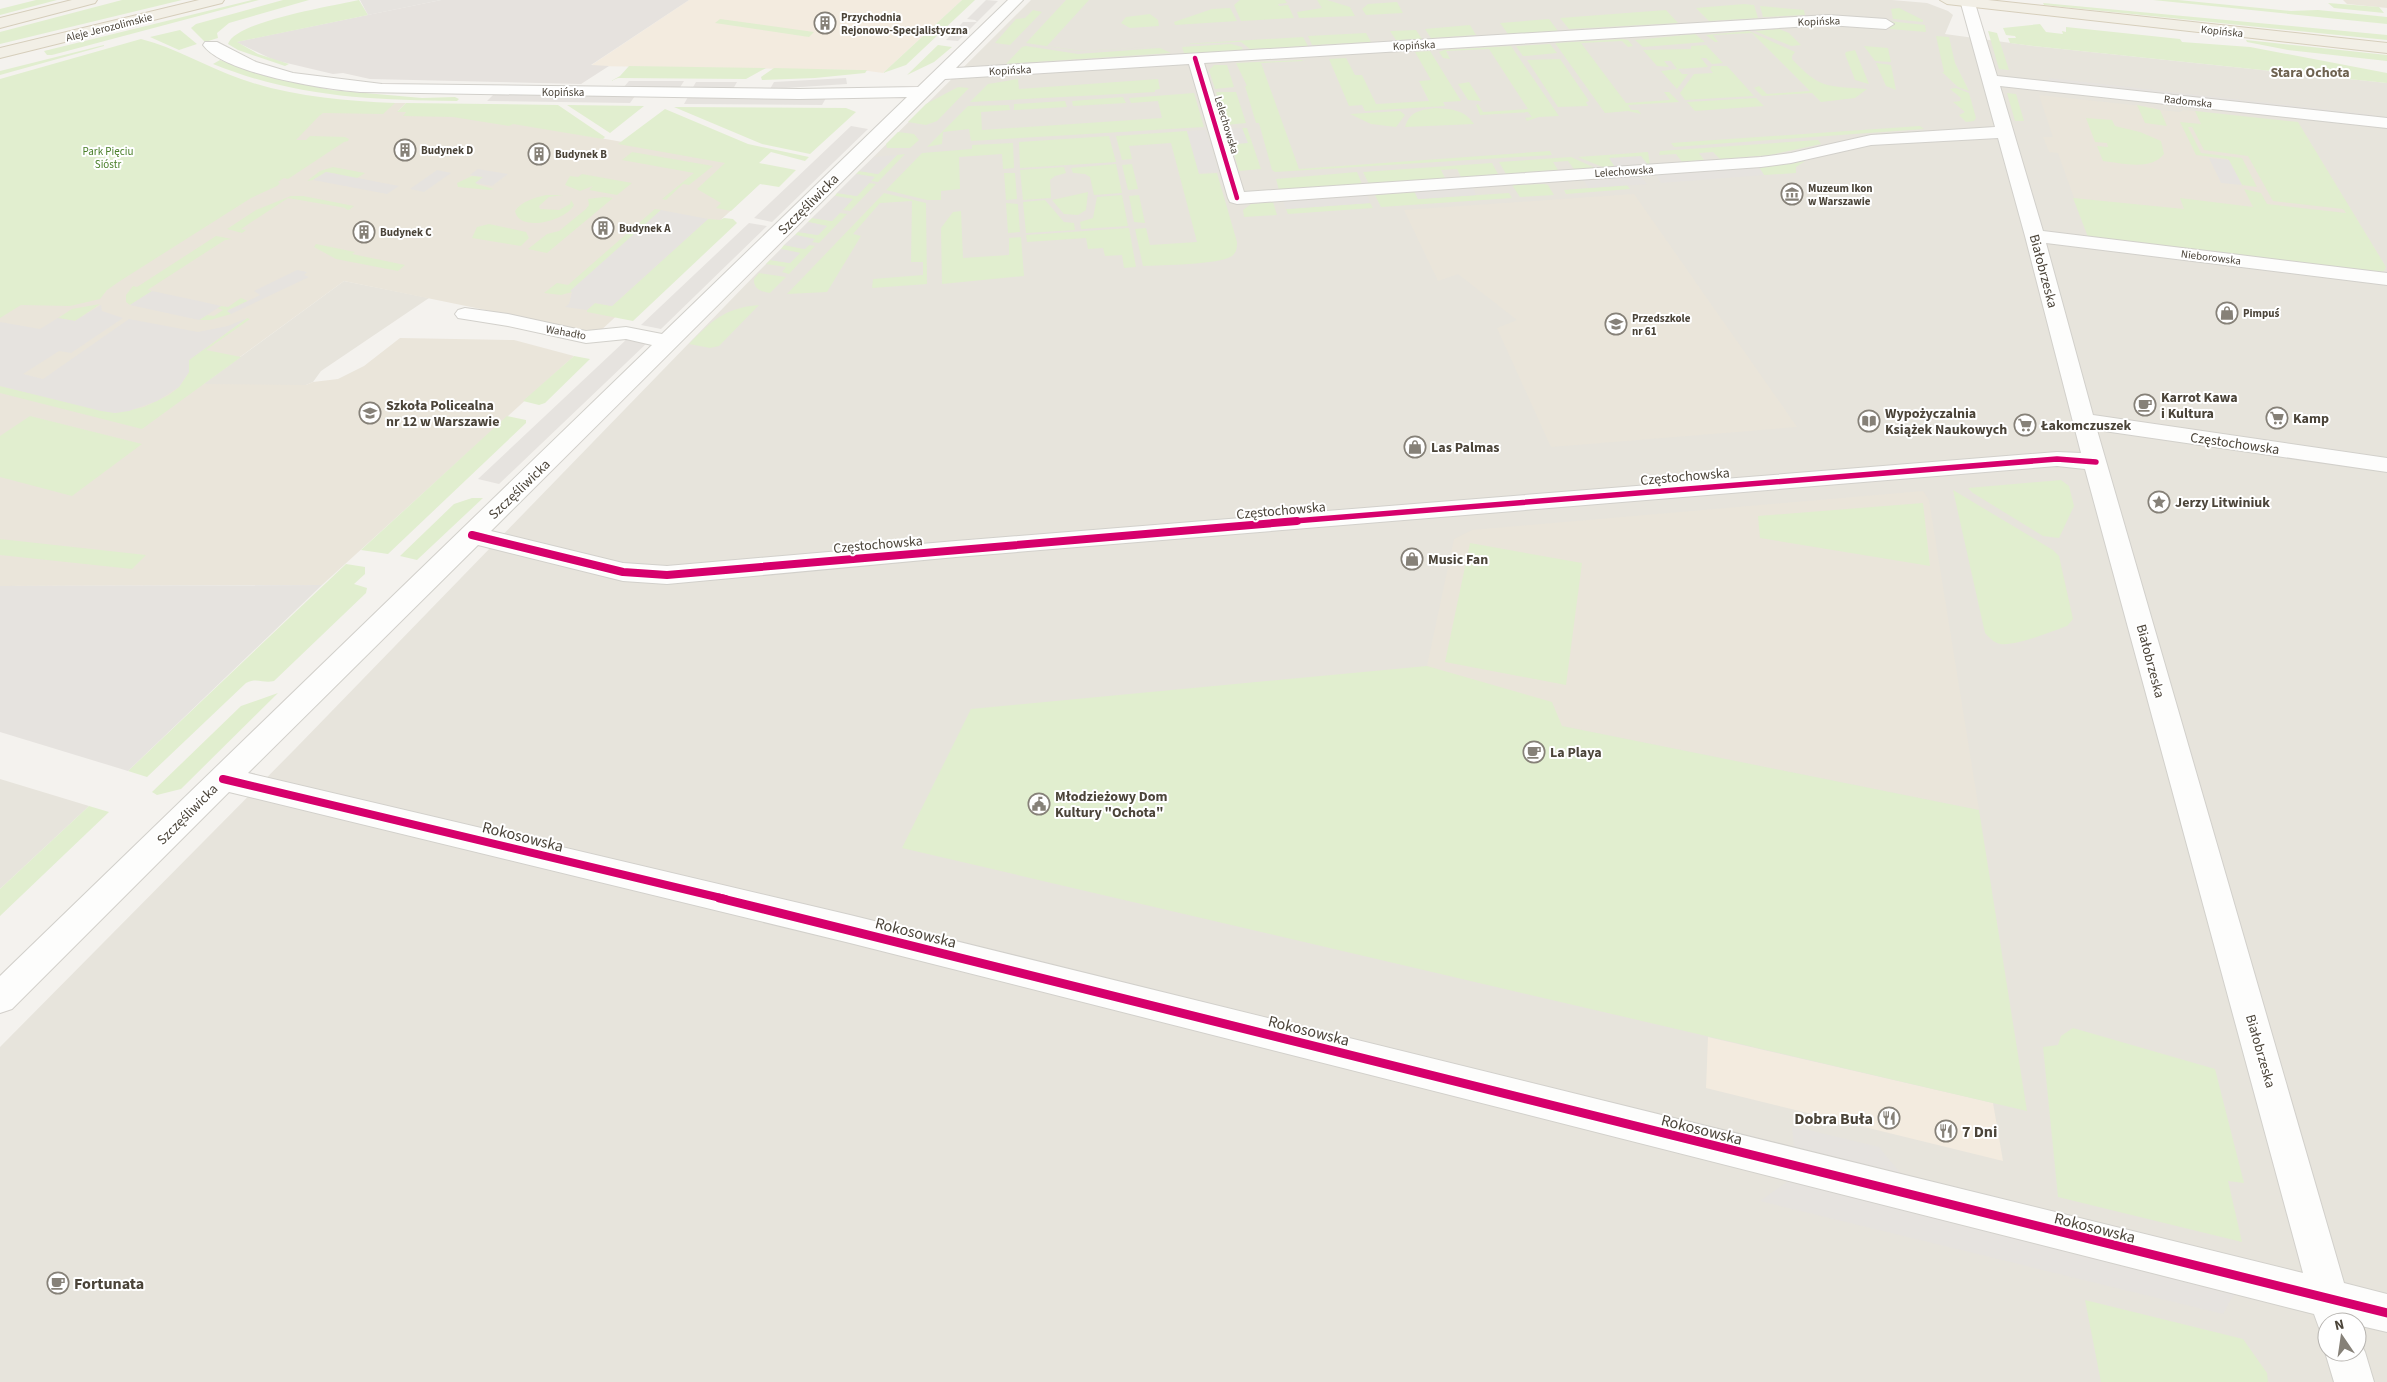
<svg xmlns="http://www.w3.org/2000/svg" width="2387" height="1382" viewBox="0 0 2387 1382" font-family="'Source Sans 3',sans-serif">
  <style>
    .residential { fill: #e7e4dc; fill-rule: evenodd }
    .commercial { fill: #f3ebdf }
    .industrial { fill: #e6e2de }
    .education { fill: #eae5da }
    .green { fill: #e1eecf }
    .parking { fill: #e6e3df }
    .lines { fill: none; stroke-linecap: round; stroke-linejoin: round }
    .minor-casing { stroke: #d2d0cb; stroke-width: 2 }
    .major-casing { stroke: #d6cebb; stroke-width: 2 }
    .minor { fill: #fdfdfc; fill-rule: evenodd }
    .major { fill: #f2efe6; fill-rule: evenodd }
    .cycleway-far3-casing { stroke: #fff; stroke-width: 6 }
    .cycleway-far2-casing { stroke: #fff; stroke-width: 8 }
    .cycleway-far1-casing { stroke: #fff; stroke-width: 11 }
    .cycleway-casing { stroke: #fff; stroke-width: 12 }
    .cycleway-far3 { stroke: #d6006c; stroke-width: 4.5 }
    .cycleway-far2 { stroke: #d6006c; stroke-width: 5.5 }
    .cycleway-far1 { stroke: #d6006c; stroke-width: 8 }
    .cycleway { stroke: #d6006c; stroke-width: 9 }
    .labels { text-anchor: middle; stroke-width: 4; stroke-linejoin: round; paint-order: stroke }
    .far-poi-label { font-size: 11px; font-weight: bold; fill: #4b4439; stroke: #fff; text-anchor: start }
    .far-street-label { font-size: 11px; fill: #4b4439; stroke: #fff }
    .far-park-label { font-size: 11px; fill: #4a7f2a; stroke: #fff }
    .far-quarter-label { font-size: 14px; font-weight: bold; fill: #6e6250; stroke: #fff }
    .street-label { font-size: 14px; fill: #4b4439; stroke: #fff }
    .poi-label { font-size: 14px; font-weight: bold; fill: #4b4439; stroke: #fff; text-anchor: start }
    .near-street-label { font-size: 16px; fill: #4b4439; stroke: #fff }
    .near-poi-label { font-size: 16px; font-weight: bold; fill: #4b4439; stroke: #fff; text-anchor: start }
  </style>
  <rect width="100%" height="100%" fill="#f4f2ee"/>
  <path class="residential" d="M1031,0H1892L1927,3L1948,11L1953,15L1945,34L2033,46L2387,83V1382H0V1047L295,749L758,272ZM2327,1322H2357V1352H2327Z
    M344,281L429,298L321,371L313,382L306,385H202Z
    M0,779L89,806L0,889Z"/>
  <path class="commercial" d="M689,0H962L883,73L861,70L590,66Z
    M1708,1037L1993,1103L2003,1161L1706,1088Z"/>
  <path class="industrial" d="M441,0H689L591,65L609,66L581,84L370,79L343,73L333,74L274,60L236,42Z"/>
  <path class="education" d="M2343,0H2387V8L2347,4Z
    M2039,95L2152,107L2160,110L2179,112L2184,110L2298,122L2386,267L2384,271L2088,237L2058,153L2049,152L2043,137H2053Z
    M395,103H406L398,111L458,113L776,169L598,333L344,281L203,384L306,385L313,382L338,379L364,366L400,338L514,340L574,356L322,585L0,586V305H71L290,142L312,120L329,108Z
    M1634,194L1797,427L1551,447L1497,328L1517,320L1458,274L1438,281L1404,210Z
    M1923,491L1929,500L1979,810L1562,726L1427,666L1454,539L1472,530Z"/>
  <path class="green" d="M36,0H57L0,15V9Z
    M122,0H182L0,44V32Z
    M252,0H259L52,55H47L44,51Z
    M283,0H309L229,23L217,33L218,38L205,42L191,28L196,24Z
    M359,0L368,15L237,42L258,54L289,64L285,66L238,50L228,44C235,21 334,6 359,0Z
    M962,0H975L906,65L883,73Z
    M1066,0H1089L1047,46L1082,51L1169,46L1079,51L1026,43Z
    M1240,0H1285L1287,3L1278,4L1279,6L1288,5L1294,18L1241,21L1234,5Z
    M1296,0H1327L1350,7L1355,16L1299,18L1297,12L1322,8L1317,0Z
    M2153,0H2178L2291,11L2318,10L2387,17V24Z
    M1397,2L1403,13L1366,15L1362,9L1368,4Z
    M2043,3L2387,35V40L2044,5Z
    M2328,3L2379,7L2384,13L2334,8Z
    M1744,4L1754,5L1758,18L1709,21L1696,8Z
    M1760,6L1804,10L1805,15L1763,17Z
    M1230,8L1237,21L1175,25L1174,22L1212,9Z
    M1899,8L1923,20V22L1893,19L1891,9Z
    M1033,10L1042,12L1010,45L995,43L1016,19L1025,18Z
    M1666,10L1678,23L1569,29L1560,18Z
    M1150,14L1158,20L1159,26L1130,28L1121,23L1126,17Z
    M720,19L814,32L809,37L715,23Z
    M1549,19L1558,31L1508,34L1500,23Z
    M1888,21L1925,25L1926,32L1890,29Z
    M2040,24L2046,32L2063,34L2062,31L2066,32V27L2180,39L2182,42L2250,47L2387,73V83L2033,46L2010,43L2008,38H2016L2015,36L2006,35L2003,28Z
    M1470,25L1476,35L1431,38L1425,29Z
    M1779,29L1789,33L1801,45L1791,46L1755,31Z
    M180,30L197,44L179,50L150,37Z
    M1416,30L1422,39L1396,40L1390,31Z
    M1749,31L1795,52L1792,56V59C1820,89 1827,86 1867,89L1855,98L1821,102L1812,93L1762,96L1754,88L1759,86L1767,94L1810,91L1752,33L1713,35L1718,42H1715L1706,35Z
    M1988,31L1997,33L2009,70L1999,69Z
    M1366,33L1371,42L1312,45L1308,36Z
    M1695,34L1705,42L1643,47L1635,40Z
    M1936,36L1949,37L1955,63L1969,91L1958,87L1942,72H1944Z
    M1303,37L1308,46L1250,49L1241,42L1181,44Z
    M141,39C176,48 207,67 241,79C289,96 343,101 395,103L383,114L323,113L319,116L296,140H306L310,136L345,137L349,139L348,141L344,142L288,179L284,178L278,182L280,183L277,186L251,198L120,281L107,290L100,299L70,306L21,305L0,318V79Z
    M1623,39L1628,40L1633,46L1628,47L1622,41L1581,43L1626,103L1670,100L1664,92H1669L1679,102L1628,105L1631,110H1638L1641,114L1628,111L1605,113L1555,43Z
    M2246,40L2387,55V61L2288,50L2247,42Z
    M1231,44L1242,47L1243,51L1187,54L1184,53L1182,47Z
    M1550,44L1557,53L1526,56H1523L1516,46Z
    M104,45V46L0,75V71Z
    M938,45L952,47L934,62L907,75Z
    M1706,45L1723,63L1712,64L1706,58H1701L1708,67L1678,69L1682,74H1688L1677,89L1661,71L1677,69L1671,61H1664L1669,67L1657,66L1643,50L1691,49V46Z
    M1026,46L1078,54L1160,48L1171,53L1006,64L1022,47Z
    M1511,46L1559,116L1539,117L1527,121L1525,118L1532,117L1528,112L1480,115L1476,105L1478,104L1483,112L1528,109L1489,49L1446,51L1450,59L1443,58L1439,52L1444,50Z
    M1864,46L1888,48L1891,62L1875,61Z
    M1855,50L1869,84L1855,80L1845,54L1846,52Z
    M1430,51L1461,101L1443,102L1445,106L1365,111L1362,105L1349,106L1329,59L1346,58L1355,75H1362L1376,104L1429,101L1419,81L1431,80L1415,52Z
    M1560,59L1589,101L1586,102L1588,106L1558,107L1527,60Z
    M220,60L258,74L331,90L422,98L455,97L459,99L457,101C369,100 295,97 213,64Z
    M1301,60L1304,61L1261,63L1299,169L1550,151L1552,155L1275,172L1272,170L1259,123H1256L1245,86H1247L1236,63Z
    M1876,63L1891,65L1896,90L1886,86Z
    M1214,65H1227L1234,87L1215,89L1209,70Z
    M629,66L766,68L746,79L618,78L611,81L620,76Z
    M1712,66H1727L1754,96L1685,100L1680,93L1694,74L1713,73L1710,69Z
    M774,68L861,70H867L865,73L815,78L762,80L761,77Z
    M1018,79L1019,89L1158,79L1160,89L1155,90V92L970,102L988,84Z
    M1469,82L1481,101L1468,100L1458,84Z
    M958,87L969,88L937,121L926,125L908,122L926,104Z
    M1956,88L1969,93L1976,118L1974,121L1966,122L1959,115L1965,112L1953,102L1960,101L1961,98L1950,89Z
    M1216,92H1236L1246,123L1226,125Z
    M1194,93L1204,127L971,141L969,129L943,132L942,144L927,147L968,106L1009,105L1010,110L981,112L982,130L1162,118L1158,101L1131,103L1129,98Z
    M2007,93L2016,94L2024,121H2015Z
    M1123,97L1126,103L1073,106L1072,101Z
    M1756,98L1764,106L1695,111L1687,102Z
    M1065,101L1067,107L1014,110V104Z
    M406,103L558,105L605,137L603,139L513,124L509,126L453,117L403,116L406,112H397Z
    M567,105L644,106L610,133Z
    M2137,105L2160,110L2167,126L2145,123Z
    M674,107L846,108L856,112L810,154L762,144Z
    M1436,108C1452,109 1465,110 1474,124L1405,127C1410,111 1420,110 1436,108Z
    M665,109L748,144L809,157L805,161L771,152L759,163L796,170L779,187L760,184L731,211L716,208L721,203L697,189L725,163L618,144Z
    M1400,111L1405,115L1396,127L1371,124L1350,114Z
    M2195,111L2298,122L2386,267L2384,271L2375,273L2088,237L2073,198L2184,209L2180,198L2253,207L2244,189L2261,193L2267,204L2346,213L2343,209L2273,201L2248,156L2204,150L2192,127H2188L2201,153L2242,158L2257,187L2242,185L2228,159L2196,155L2180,122L2201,124Z
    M2086,118L2112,120L2115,126L2140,132L2161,141L2164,154C2151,171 2121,163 2103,161L2097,146L2108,147L2107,143L2095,142Z
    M1920,126L1924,129L1674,147L1671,143Z
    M1242,128H1247L1261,169L1239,171L1231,144L1247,143Z
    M1187,131L1199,174L1217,173L1237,242C1237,247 1237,252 1232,256C1219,265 1161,265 1143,266L1135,229L1146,228L1150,245L1197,242L1171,143L1129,146L1132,159L1122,160L1116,136Z
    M898,132L914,134L919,140L910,148H887L886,144Z
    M1109,136L1116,162L1020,168L1019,142Z
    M1818,140L1821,144L1770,155L1720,159L1713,152L1699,153L1704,160L1682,162L1676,154L1659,155L1660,151Z
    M1013,143L1014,168L1003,169L1002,154L959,157L960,189L941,191V200H927L886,190L922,153L972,149V145Z
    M632,152L713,166L689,185L683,184L666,200L662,199L694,173L622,160Z
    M1648,152L1650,165L1610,159L1615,167L1605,168L1578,157Z
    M905,154L878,182L871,181L874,177L856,174L859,171L878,174L897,155Z
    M1571,157L1595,168L1574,169L1568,161L1553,162L1558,170L1506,174L1499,162Z
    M1805,161L1796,167V173L1764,175L1758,167Z
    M1492,163L1498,174L1461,177L1457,169L1441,170L1445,178L1369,184L1363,172Z
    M1116,164L1122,193L1094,195L1090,177L1085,174L1073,173L1071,168Z
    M1132,164L1138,189L1128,190L1122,165Z
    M333,167L365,173L345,186L337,174L326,172L313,180L307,181L320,171Z
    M1064,167L1066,173L1055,176L1050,180L1051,198L1023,200L1020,170Z
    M1357,172L1362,184L1279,190L1276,179Z
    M1004,173H1015L1017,199L1006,200Z
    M582,174L632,183L617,195L589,190L593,186L580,191L565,185L570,176L578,177Z
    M472,176L484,177L476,184L494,189L489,190L458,187L457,183Z
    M869,183L876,184L850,211L843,210L853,199L835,196L837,193L857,196Z
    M1544,184L1548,185L1554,195L1520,197L1512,185Z
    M1627,185L1630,189L1566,194L1564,190Z
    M1088,192L1086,210L1078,215L1064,214L1052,200Z
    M1415,192L1418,199L1509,193L1512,198L1381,207L1375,195Z
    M884,193L926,203L927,284L872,288L873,279L923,275V262H911L912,201L880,203L853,234L861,236L827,292L787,294Z
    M546,195H563L549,197L539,206L540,209L559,210L570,204L571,200L574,205C566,221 519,233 515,211C522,201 534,198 546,195Z
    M1122,195L1128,226L1081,229L1080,222L1093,218L1097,197Z
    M1139,195L1145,223L1134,222L1129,196Z
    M291,196H303L354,206L349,210L345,209L346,208L288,198L241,229L246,230L242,233L227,229L256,210Z
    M604,197L613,198L547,253L528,249L547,234L559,231L586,209L589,205L588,199Z
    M1045,200L1064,222L1074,223L1075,230L1026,233L1023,202Z
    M1273,202L1277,215L1244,217L1243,210L1251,204Z
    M1006,203L1018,204L1020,232L1008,233Z
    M1370,203L1373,208L1288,214L1286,209Z
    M655,209L661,210L572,292L561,295L544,293L557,283L568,285Z
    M961,211L963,258L1009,255V238L1021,237L1024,276L942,284L941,228L953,212Z
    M840,213L847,214L819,243L812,242L814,239L795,235L798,232L818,235L827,226L808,222L812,218L832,221Z
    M724,218L733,219L737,223L633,321L587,312V310L595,303L612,306L708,219L720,220Z
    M489,224L526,232L529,238L521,246L472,238L477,227Z
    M1129,228L1136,267L1124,268L1122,255L1105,256L1103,248L1088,249L1086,238L1027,242L1026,235Z
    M216,236L232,239L225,240L149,289L148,290L152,291L130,305L126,302V295L133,286L137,287Z
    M316,244L355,252L352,254L405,265L398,271L336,259L314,247Z
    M784,245L804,249L809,245L815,246L789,274L782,272L786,267L766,264L770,260L790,263L800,253L781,249Z
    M759,273L786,277L770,293C762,292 753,289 754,279Z
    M241,298L248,301L228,310L231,314L210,320H199L207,315L214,316L223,310L217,308L221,306L228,307Z
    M100,304L75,321L58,318L72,309Z
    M759,305L719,346L710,348L689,344C712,321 724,308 759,305Z
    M247,318L250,319L206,350L241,357L142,429L0,393V386L115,413L144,407L169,395L179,387L189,372V360Z
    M574,356L590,359L545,403L539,405L523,401Z
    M30,416L142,444L72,496L0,477V436Z
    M507,416L526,420V423L388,554L361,550Z
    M2061,480L2069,486L2074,506L2059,538L2043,536L1973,493L1968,488Z
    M1953,490L2053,550L2059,556L2073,619L2067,626C2052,631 2011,649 1997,643C1992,641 1989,637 1985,633Z
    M472,498H483L417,560L400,556L454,504Z
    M1923,503L1930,566L1760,538L1758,516Z
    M0,539L146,555L132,569L0,555Z
    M1470,543L1582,563L1566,685L1445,662Z
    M346,564L365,567V574L354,584L367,588L366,593L274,681C263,684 258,677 246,683L147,777L128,771Z
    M1427,666L1552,702L1562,726L1979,810L2027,1111L902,848L971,709Z
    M278,693L181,789L157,795L152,792L241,706Z
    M89,806L109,812L0,916V889Z
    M2073,1028L2215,1069L2244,1183L2228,1181L2242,1242L2058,1197L2043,1047L2058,1045L2061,1036Z
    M2085,1300L2243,1339L2267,1373L2268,1382H2101Z"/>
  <path class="parking" d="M360,0H441L368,15Z
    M986,0L998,1L958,41L946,40L963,22H977L975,20L967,19Z
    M846,78L847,84L770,89L774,82Z
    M2049,78L2373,115L2377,120L2051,84Z
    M629,81H684L679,89L623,88Z
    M696,82H737L733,89H692Z
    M493,95L635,96L630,103L487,101Z
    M688,97L826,98L822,105L684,104Z
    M851,126L868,129L772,222L754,218Z
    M1242,128L1248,143L1230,144L1225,129Z
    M1206,130L1219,172L1199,173L1187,131Z
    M897,155L878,174L859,171L874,157Z
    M1641,156L1648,165L1615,167L1609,158Z
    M2209,158L2229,160L2242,185L2221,183Z
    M1759,167L1764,175L1661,183L1655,174Z
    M478,169L508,174L492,186L475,183L483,177L470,175Z
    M437,170L451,173L424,192L410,189Z
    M326,172L342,175L399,186L387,194L313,180Z
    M856,174L875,177L857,196L837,193Z
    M1640,175L1647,184L1589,188L1584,181L1579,179Z
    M1473,187L1476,195L1418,199L1414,191Z
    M1367,194L1370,203L1286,209L1283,200Z
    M835,196L853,199L832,221L812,218Z
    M661,210L708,219L612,306L595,303L587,310L565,307L569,304L572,292L570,291Z
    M808,222L827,226L818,235L798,232Z
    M749,223L767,226L661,329L641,325Z
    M795,235L815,239L805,249L784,245Z
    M781,249L800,253L790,263L770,260Z
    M297,270L307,272L304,275L309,277L231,314L227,311L260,295L254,291Z
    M152,291L199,301L221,306L199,320L130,305Z
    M101,305L102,311L123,318L71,353L59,351L23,374L43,379L129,319L198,332L228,326L247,318L189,360V372L179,387L157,401L129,411L115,413L101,411L0,386V322L40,329L58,318L75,321Z
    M627,339L647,343L499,484L478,479Z
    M322,585L128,771L0,732V586Z
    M1792,1126L1879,1147L1902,1175L1794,1148Z
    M1795,1176L2225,1282L2217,1291L2234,1294L2223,1314L1760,1201Z"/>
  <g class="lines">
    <g class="minor-casing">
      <path id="minor" d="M1008,0H1023L956,68L1828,15L1886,19L1894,24L1886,29L1828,25L1204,63L1244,192L1761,157L1791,153L1871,135L1995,127L1960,0H1974L1997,76L2387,118V128L2000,86L2043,231L2387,273V285L2046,243L2093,415L2387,458V472L2097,430L2344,1283L2387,1294V1332L2357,1325V1322H2327V1338L2322,1336L2314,1314L850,943L229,792L12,1009L0,1013V976L652,345L626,339L586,343L508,326L458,318L455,314L458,310L465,308L508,314L586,331L626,327L662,334L907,97L799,99L360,92C325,89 224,74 203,45L205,42H217L256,62L293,73L382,84L799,89L918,87ZM1189,64L1228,198L1230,202L1237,204L1761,167L1791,163L1871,145L1998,138L2025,236L2081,453L2057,452L956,541L667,566L623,563L491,531L945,79ZM2057,466L2085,469L2303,1273L850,915L248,773L478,545L623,581L667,584L956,557Z
        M2357,1337L2365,1352L2374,1382H2334L2325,1352L2327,1348V1352H2357Z"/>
    </g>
    <g class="major-casing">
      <path id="major" d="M72,0H97L95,3L0,28V18Z
        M199,0H224L222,3L0,58V48Z
        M1940,0H1988L2387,43V53L1947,4Z"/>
    </g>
    <use href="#minor" class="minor"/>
    <use href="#major" class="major"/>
    <g class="cycleway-far3-casing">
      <path id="cycleway-far3" d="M1195,58L1237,198"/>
    </g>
    <g class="cycleway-far2-casing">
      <path id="cycleway-far2" d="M1282,522L2057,459L2096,462"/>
    </g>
    <g class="cycleway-far1-casing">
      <path id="cycleway-far1" d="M472,535L623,572L667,575L1297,521
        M223,779L725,899"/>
    </g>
    <g class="cycleway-casing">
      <path id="cycleway" d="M719,898L2387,1313"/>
    </g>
    <use href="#cycleway-far3" class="cycleway-far3"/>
    <use href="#cycleway-far2" class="cycleway-far2"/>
    <use href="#cycleway-far1" class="cycleway-far1"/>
    <use href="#cycleway" class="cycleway"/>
  </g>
  <defs>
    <g id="building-ring" transform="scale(1.125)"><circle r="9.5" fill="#fff" stroke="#868178" stroke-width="1.5"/><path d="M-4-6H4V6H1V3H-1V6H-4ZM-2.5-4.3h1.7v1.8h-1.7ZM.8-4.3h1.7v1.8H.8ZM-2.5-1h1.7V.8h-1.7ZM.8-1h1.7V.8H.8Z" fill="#868178"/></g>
    <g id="museum-ring" transform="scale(1.125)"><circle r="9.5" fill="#fff" stroke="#868178" stroke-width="1.5"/><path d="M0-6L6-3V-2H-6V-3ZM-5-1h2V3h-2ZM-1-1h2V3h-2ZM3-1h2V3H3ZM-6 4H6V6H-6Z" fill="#868178"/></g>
    <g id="shop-ring" transform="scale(1.125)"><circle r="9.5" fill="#fff" stroke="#868178" stroke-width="1.5"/><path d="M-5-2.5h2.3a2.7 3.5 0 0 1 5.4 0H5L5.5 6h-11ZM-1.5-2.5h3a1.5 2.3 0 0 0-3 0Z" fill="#868178"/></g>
    <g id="school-ring" transform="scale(1.125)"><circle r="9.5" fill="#fff" stroke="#868178" stroke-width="1.5"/><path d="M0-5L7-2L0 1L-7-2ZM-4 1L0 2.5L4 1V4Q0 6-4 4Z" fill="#868178"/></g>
    <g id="cafe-ring" transform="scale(1.125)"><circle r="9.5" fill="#fff" stroke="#868178" stroke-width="1.5"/><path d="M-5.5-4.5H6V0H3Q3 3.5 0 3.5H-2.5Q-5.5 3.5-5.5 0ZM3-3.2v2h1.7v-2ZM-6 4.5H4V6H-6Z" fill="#868178"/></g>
    <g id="university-ring" transform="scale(1.125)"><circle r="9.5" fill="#fff" stroke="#868178" stroke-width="1.5"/><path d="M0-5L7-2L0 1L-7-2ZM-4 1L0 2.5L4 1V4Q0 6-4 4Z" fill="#868178"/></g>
    <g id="supermarket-ring" transform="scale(1.125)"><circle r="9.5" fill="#fff" stroke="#868178" stroke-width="1.5"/><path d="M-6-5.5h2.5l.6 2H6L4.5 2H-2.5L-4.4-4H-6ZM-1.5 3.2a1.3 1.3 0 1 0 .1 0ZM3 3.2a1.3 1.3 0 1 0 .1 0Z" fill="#868178"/></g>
    <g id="library-ring" transform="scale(1.125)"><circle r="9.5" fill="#fff" stroke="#868178" stroke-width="1.5"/><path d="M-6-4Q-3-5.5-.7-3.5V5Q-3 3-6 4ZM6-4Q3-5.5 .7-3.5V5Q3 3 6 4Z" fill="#868178"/></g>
    <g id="sight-ring" transform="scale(1.125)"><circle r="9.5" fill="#fff" stroke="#868178" stroke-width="1.5"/><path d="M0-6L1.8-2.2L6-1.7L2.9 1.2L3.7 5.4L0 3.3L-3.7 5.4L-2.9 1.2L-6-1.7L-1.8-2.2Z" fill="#868178"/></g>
    <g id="civic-ring" transform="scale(1.125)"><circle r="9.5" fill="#fff" stroke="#868178" stroke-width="1.5"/><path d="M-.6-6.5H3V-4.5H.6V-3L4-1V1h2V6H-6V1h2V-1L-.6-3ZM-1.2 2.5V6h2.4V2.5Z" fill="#868178"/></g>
    <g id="restaurant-ring" transform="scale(1.125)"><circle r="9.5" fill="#fff" stroke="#868178" stroke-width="1.5"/><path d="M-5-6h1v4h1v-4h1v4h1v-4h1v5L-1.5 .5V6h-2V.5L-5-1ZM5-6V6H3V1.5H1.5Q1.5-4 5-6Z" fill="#868178"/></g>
  </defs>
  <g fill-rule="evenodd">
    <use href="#building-ring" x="825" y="23"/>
    <use href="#building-ring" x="405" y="150"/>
    <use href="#building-ring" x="539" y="154"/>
    <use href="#museum-ring" x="1792" y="194"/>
    <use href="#building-ring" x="603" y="228"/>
    <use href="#building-ring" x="364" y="232"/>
    <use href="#shop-ring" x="2227" y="313"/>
    <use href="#school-ring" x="1616" y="324"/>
    <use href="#cafe-ring" x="2145" y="405"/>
    <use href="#university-ring" x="370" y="413"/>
    <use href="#supermarket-ring" x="2277" y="418"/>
    <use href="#library-ring" x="1869" y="421"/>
    <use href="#supermarket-ring" x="2025" y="425"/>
    <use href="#shop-ring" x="1415" y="447"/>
    <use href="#sight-ring" x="2159" y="502"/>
    <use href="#shop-ring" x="1412" y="559"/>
    <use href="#cafe-ring" x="1534" y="752"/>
    <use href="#civic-ring" x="1039" y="804"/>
    <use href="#restaurant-ring" x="1889" y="1118"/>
    <use href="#restaurant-ring" x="1946" y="1131"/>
    <use href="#cafe-ring" x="58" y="1283"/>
  </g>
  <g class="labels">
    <g class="far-poi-label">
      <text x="841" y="21">Przychodnia<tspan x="841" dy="13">Rejonowo-Specjalistyczna</tspan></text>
      <text x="421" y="154">Budynek D</text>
      <text x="555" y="158">Budynek B</text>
      <text x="1808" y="192">Muzeum Ikon<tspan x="1808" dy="13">w Warszawie</tspan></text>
      <text x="619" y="232">Budynek A</text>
      <text x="380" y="236">Budynek C</text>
      <text x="2243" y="317">Pimpuś</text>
      <text x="1632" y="322">Przedszkole<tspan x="1632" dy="13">nr 61</tspan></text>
    </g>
    <g class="far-street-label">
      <text transform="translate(1819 21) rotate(-2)" y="4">Kopińska</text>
      <text transform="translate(109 27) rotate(-14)" y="4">Aleje Jerozolimskie</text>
      <text transform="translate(2222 31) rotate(6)" y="4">Kopińska</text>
      <text transform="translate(1414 45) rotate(-3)" y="4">Kopińska</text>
      <text transform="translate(1010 70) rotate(-3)" y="4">Kopińska</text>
      <text x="563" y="96">Kopińska</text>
      <text transform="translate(2188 101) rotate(6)" y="4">Radomska</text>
      <text transform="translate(1227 125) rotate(73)" y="4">Lelechowska</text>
      <text transform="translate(1624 171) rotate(-4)" y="4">Lelechowska</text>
      <text transform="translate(2211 257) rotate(7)" y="4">Nieborowska</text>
      <text transform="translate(566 332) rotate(10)" y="4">Wahadło</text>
    </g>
    <g class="far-park-label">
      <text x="108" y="155">Park Pięciu<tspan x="108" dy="13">Sióstr</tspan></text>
    </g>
    <g class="far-quarter-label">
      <text x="2310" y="77">Stara Ochota</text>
    </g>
    <g class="street-label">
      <text transform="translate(808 204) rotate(-45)" y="5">Szczęśliwicka</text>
      <text transform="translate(2044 271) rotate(75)" y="5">Białobrzeska</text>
      <text transform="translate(2235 443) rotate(8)" y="5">Częstochowska</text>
      <text transform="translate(1685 476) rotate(-5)" y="5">Częstochowska</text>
      <text transform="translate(519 489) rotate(-44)" y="5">Szczęśliwicka</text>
      <text transform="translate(1281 510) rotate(-5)" y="5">Częstochowska</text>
      <text transform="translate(878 544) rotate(-5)" y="5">Częstochowska</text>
      <text transform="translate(2151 661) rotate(75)" y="5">Białobrzeska</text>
      <text transform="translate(187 814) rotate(-45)" y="5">Szczęśliwicka</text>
      <text transform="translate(2261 1051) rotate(74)" y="5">Białobrzeska</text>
    </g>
    <g class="poi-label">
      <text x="2161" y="402">Karrot Kawa<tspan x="2161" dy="16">i Kultura</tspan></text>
      <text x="386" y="410">Szkoła Policealna<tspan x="386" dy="16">nr 12 w Warszawie</tspan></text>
      <text x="1885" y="418">Wypożyczalnia<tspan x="1885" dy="16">Książek Naukowych</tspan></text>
      <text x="2293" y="423">Kamp</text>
      <text x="2041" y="430">Łakomczuszek</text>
      <text x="1431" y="452">Las Palmas</text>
      <text x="2175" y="507">Jerzy Litwiniuk</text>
      <text x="1428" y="564">Music Fan</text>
      <text x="1550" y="757">La Playa</text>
      <text x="1055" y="801">Młodzieżowy Dom<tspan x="1055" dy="16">Kultury "Ochota"</tspan></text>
    </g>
    <g class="near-street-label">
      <text transform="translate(523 836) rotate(14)" y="6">Rokosowska</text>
      <text transform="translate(916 932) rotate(14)" y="6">Rokosowska</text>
      <text transform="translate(1309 1030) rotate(14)" y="6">Rokosowska</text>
      <text transform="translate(1702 1129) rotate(14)" y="6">Rokosowska</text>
      <text transform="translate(2095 1227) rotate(14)" y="6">Rokosowska</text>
    </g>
    <g class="near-poi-label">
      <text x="1873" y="1124" text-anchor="end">Dobra Buła</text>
      <text x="1962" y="1137">7 Dni</text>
      <text x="74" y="1289">Fortunata</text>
    </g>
  </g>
  <g transform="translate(2342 1337) rotate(347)"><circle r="24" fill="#ffffff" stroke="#b7b4b0"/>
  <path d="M0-4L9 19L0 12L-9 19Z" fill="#868178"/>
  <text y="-8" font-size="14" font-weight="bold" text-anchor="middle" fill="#4b4439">N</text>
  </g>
</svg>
